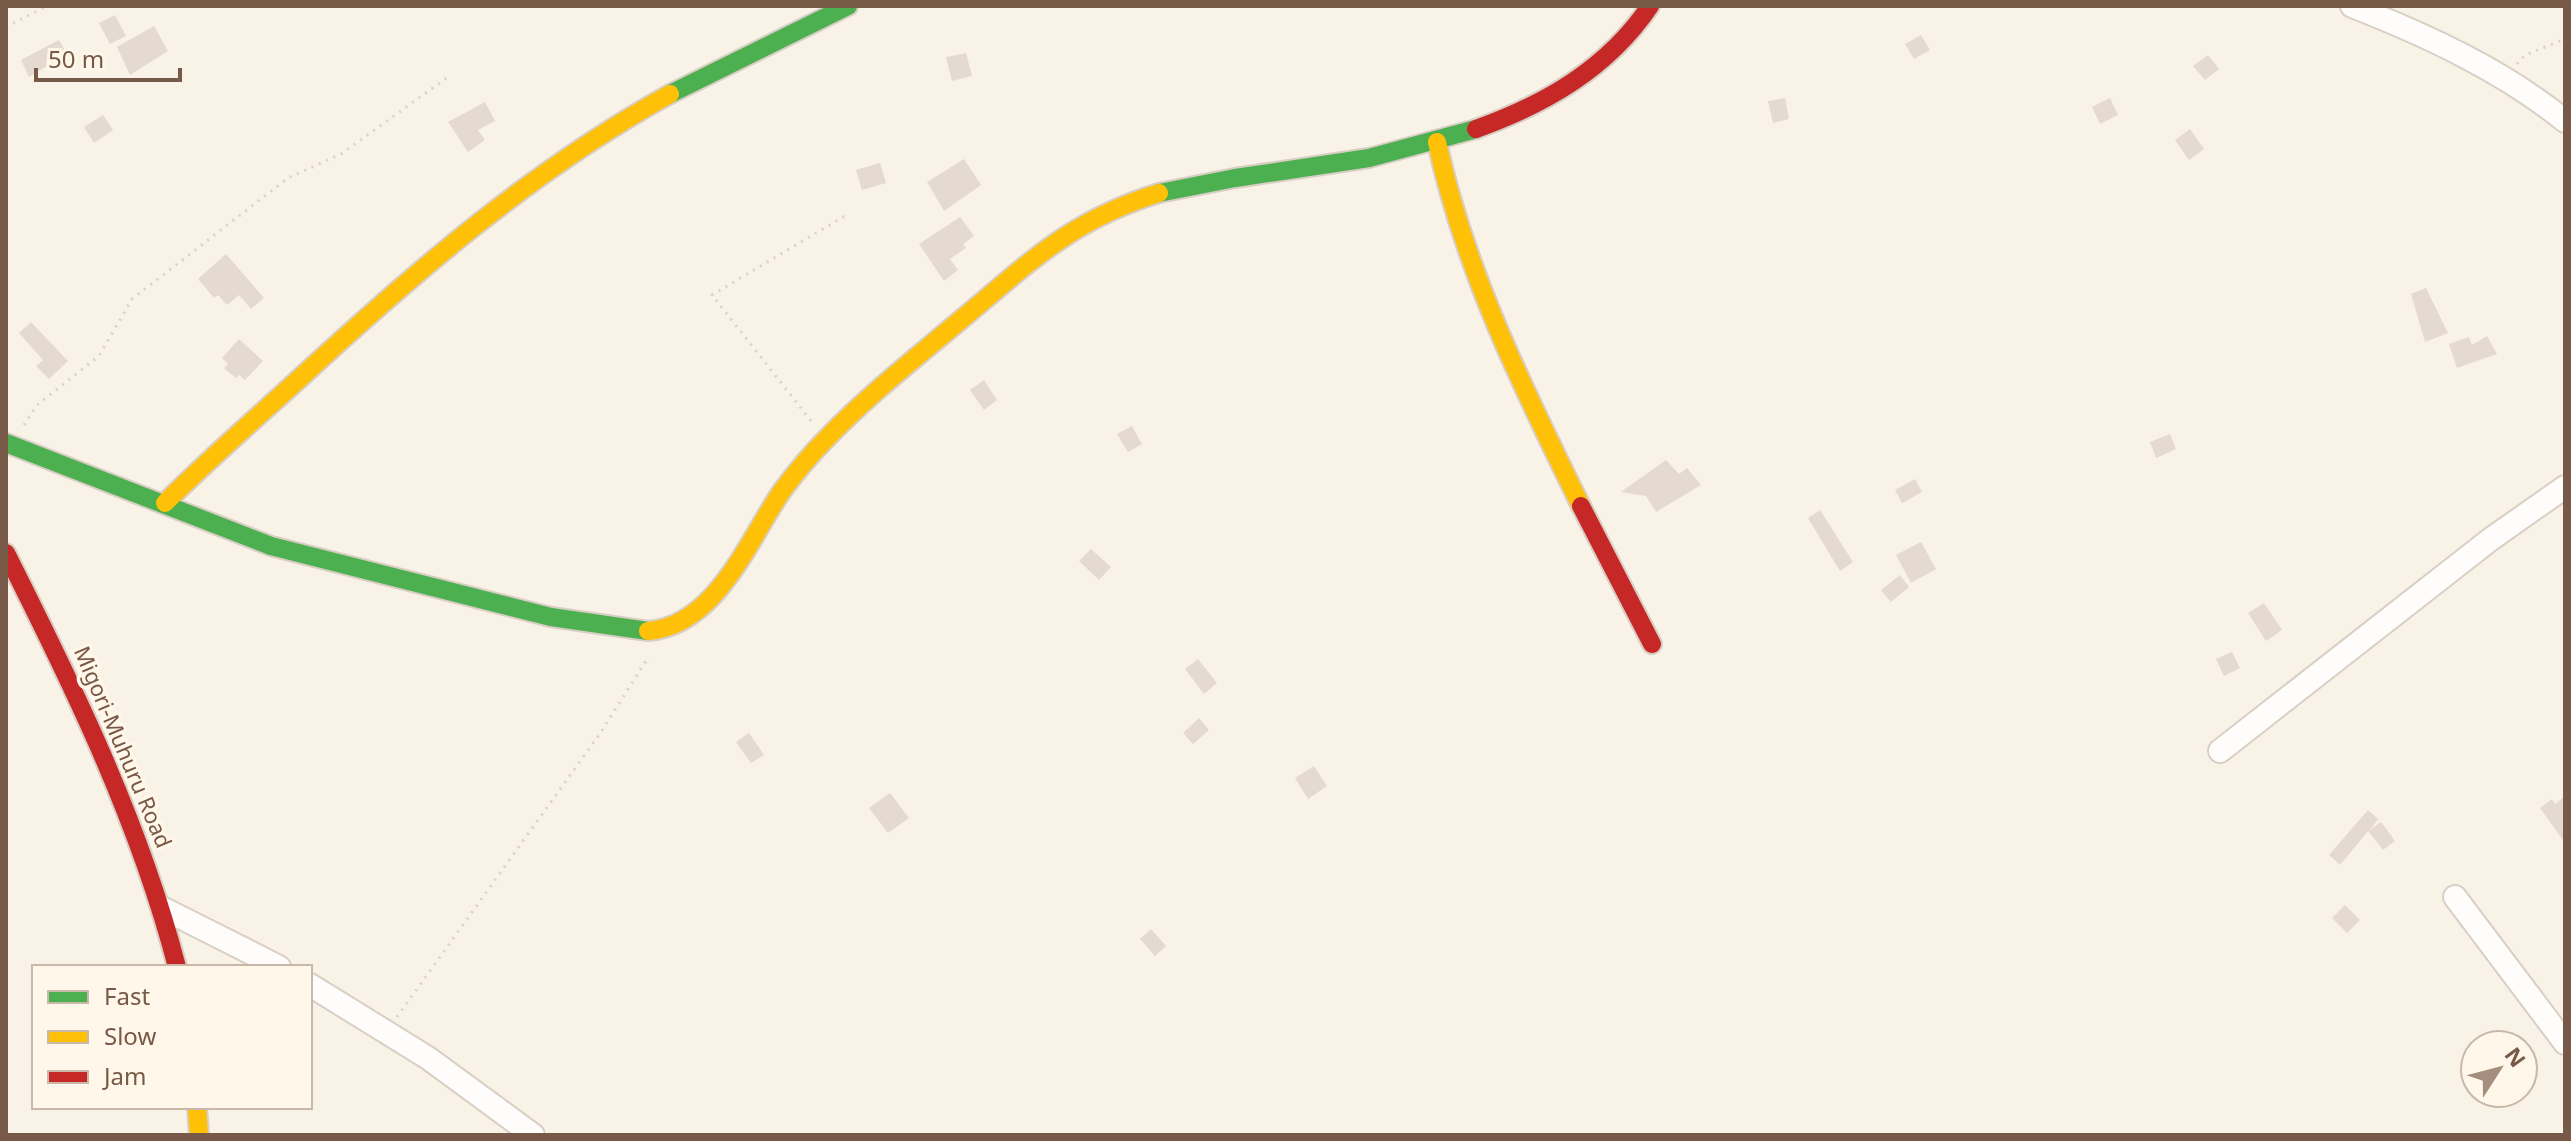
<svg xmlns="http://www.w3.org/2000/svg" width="2571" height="1141" viewBox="0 0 2571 1141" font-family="'Noto Sans',sans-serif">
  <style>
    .building { fill: #e4dacf }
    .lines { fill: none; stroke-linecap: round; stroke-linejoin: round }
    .street-casing { stroke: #d9cfc5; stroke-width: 26 }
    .fast-casing { stroke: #d8cec4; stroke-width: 22 }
    .slow-casing { stroke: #d8cec4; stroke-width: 22 }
    .jam-casing { stroke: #d8cec4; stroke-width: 22 }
    .path { stroke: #dad2cb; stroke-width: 3; stroke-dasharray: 2 6; stroke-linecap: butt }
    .street { stroke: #fefdfb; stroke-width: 22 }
    .fast { stroke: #4caf50; stroke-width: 18 }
    .slow { stroke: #ffc107; stroke-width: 18 }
    .jam { stroke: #c62828; stroke-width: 18 }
    .labels { text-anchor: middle; stroke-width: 7; stroke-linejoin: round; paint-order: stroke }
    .street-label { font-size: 22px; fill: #785846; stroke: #fff7e9 }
  </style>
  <rect width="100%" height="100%" fill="#f8f2e7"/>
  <path class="building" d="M115,15L126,36L110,44L99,23Z
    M154,26L168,51L130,75L117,47Z
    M1921,35L1930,50L1914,59L1905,44Z
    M59,40L67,54L29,77L21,60Z
    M966,53L972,76L952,81L946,57Z
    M2208,55L2219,69L2205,80L2193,66Z
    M1785,98L1789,119L1773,123L1768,101Z
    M2110,98L2118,115L2100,124L2092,107Z
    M485,102L495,121L478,130L485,140L468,152L448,122Z
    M103,115L113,130L94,143L84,127Z
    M2190,129L2204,149L2189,160L2175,140Z
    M964,159L981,185L944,211L927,182Z
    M880,163L886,183L862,190L856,170Z
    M960,217L974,236L963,244L966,248L950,259L958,270L944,281L919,244Z
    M226,254L264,298L251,309L239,295L227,305L218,295L214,298L198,279Z
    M2426,288L2448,333L2425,342L2411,294Z
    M31,322L68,361L49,379L36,366L43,360L19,333Z
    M2487,336L2497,354L2457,368L2449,344L2469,337L2472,345Z
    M239,339L263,361L245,380L239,375L236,378L224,368L228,364L222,358Z
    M984,380L997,400L984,410L970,390Z
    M1132,426L1142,444L1128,452L1117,434Z
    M2170,434L2176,449L2156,458L2150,442Z
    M1666,460L1679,474L1687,468L1701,485L1656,512L1646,496L1621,492Z
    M1915,479L1922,492L1902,503L1895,490Z
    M1820,510L1853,562L1840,571L1808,518Z
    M1921,542L1936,569L1911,583L1896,555Z
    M1091,549L1111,567L1099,580L1079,561Z
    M1900,575L1909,587L1891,602L1881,590Z
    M2264,603L2282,630L2266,641L2248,613Z
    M2232,652L2240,668L2224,676L2216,659Z
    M1198,659L1217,683L1204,694L1185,669Z
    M1199,718L1209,730L1193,744L1183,733Z
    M749,733L764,755L751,763L736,742Z
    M1314,766L1327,786L1308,799L1295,778Z
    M890,793L909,818L888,833L869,808Z
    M2565,796V843L2540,808L2552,799L2555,804Z
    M2368,810L2378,819L2369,831L2381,822L2395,841L2383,850L2368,831L2340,865L2329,855Z
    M2345,905L2360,920L2347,933L2332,918Z
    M1151,929L1166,946L1155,956L1140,939Z"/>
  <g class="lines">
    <g class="street-casing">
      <path id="street" d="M2352,6C2426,35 2504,71 2565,121
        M2220,751L2491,539L2565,487
        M2455,897L2565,1043
        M164,909L279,967
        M310,985L428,1058L533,1135"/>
    </g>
    <g class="fast-casing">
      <path id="fast" d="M670,94L848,6
        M1159,193L1235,178L1369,158L1476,129
        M6,443L271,546L551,617L648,631"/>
    </g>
    <g class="slow-casing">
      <path id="slow" d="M1437,142C1464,269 1524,390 1581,506
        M165,503C208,460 254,420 299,379C415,272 531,171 670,94
        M648,631C716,626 749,539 782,491C796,472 812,453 829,436C869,395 913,360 957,323C1027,265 1068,221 1159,193
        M197,1107L199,1135"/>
    </g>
    <g class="jam-casing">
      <path id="jam" d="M1476,129C1546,104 1608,68 1650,6
        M1581,506L1652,644
        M6,553C74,688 139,821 177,967"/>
    </g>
    <path class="path" d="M6,27L47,6
      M2517,64L2525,55L2565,39
      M811,421L712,295L848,214
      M24,425L37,405L99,356L132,299L288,178L341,154L448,77
      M397,1017L601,732L649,656"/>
    <use href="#street" class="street"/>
    <use href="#fast" class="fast"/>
    <use href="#slow" class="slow"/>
    <use href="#jam" class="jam"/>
  </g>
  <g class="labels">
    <g class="street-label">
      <text transform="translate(123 747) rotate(67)" y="8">Migori-Muhuru Road</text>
    </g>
  </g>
  <rect width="2571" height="1141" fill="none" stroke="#785846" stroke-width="16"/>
  <rect x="32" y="965" width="280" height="144" fill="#fff7e9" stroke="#c9b7a8" stroke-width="2"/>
  <rect x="48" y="991" width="40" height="12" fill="#4caf50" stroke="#c9b7a8" stroke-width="2"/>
  <text x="104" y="1005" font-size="24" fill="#785846">Fast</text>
  <rect x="48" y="1031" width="40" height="12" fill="#ffc107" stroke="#c9b7a8" stroke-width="2"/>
  <text x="104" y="1045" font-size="24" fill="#785846">Slow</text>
  <rect x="48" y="1071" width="40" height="12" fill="#c62828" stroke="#c9b7a8" stroke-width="2"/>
  <text x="104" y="1085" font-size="24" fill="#785846">Jam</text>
  <g transform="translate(2499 1069) rotate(54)"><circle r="38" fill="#fff7e9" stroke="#c9b7a8" stroke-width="2"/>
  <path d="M0-6L14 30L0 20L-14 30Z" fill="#a58e7e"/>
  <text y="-12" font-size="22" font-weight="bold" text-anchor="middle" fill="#785846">N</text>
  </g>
  <path d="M36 68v12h144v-12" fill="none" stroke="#785846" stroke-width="4"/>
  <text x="48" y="68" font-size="24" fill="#785846" stroke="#fff7e9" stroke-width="6" paint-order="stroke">50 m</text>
</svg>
